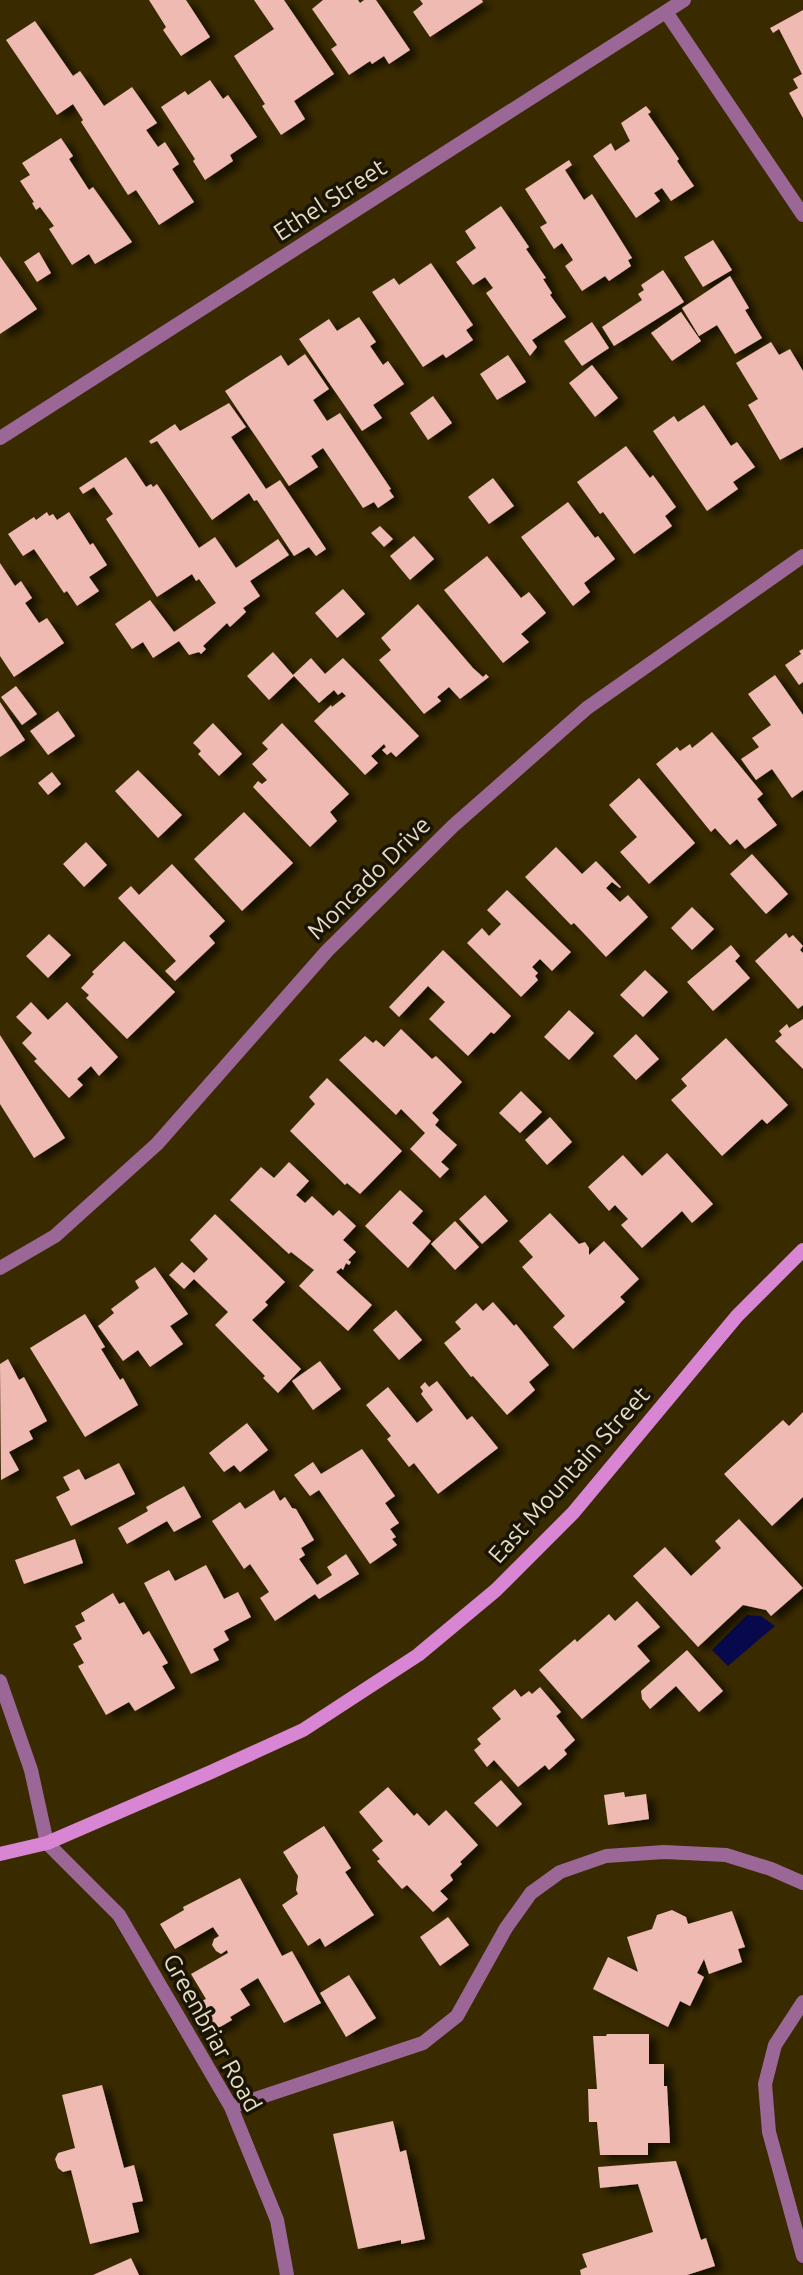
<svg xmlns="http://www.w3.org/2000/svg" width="803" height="2275" viewBox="0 0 803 2275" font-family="Ubuntu,sans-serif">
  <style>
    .water { fill: #07094c }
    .building { fill: #efbab2; filter: url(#shadow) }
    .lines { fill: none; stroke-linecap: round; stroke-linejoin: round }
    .street { stroke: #9a6796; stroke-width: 14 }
    .secondary { stroke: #d886d3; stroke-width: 14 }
    .labels { text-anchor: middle; stroke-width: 7; stroke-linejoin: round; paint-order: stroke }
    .street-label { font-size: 24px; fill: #e5dcc6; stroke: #1a1404 }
  </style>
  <defs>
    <filter id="shadow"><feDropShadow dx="8" dy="4.5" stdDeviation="3.5" flood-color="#0009"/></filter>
  </defs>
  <rect width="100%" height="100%" fill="#392a00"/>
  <path class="water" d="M747,1615L761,1616L775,1626L728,1666L712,1650Z"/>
  <path class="building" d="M149,0H186L210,37L181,56L163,30L166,27Z
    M254,0H284L334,74L294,101L305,119L281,135L262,106L265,104L234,56L274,29Z
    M323,0H358L360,3L364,0H376L410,50L389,64L384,56L372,64L370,61L349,75L331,49L337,45L312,9Z
    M420,0H482L483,2L430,37L413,12L423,4Z
    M803,10V118L789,93L798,88L793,79L802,74L779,29L773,33L770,28Z
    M35,21L73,76L80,71L104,106L132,87L157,123L146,130L158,147L165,142L179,164L172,169L194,202L159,225L136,190L128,195L81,122L83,120L73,104L57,115L6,40Z
    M210,80L223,99L228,95L257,137L230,155L233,161L205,180L193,161L195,159L161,107L185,91L188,95Z
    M646,106L651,112L648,114L679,159L677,161L694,186L671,201L662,188L654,193L660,201L636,218L593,156L611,143L615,151L630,141L621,123Z
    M61,138L73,156L69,159L89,190L93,187L132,242L95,264L89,254L72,265L49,229L54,226L40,207L36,210L32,203L34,202L20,181L30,175L22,163Z
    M569,160L572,165L565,170L584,200L592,194L632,258L628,260L631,266L609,281L605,276L582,291L565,266L573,260L562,243L554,249L540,227L547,223L525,189Z
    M501,206L529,247L526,249L546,278L543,279L552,293L550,295L566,317L532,340L537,347L530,356L486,293L493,288L485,277L473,285L456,262L476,248L465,231Z
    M713,240L732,270L703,287L684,257Z
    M39,252L51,273L37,282L24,262Z
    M0,256L37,309L0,334Z
    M431,263L473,325L466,330L473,340L446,358L443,354L423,367L372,292L394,278L399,285Z
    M663,270L684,302L614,346L602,327L642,300L638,294L644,290L641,285Z
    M730,276L749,308L745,310L762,338L735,354L717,325L699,336L682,308Z
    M681,312L701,341L672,361L651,333Z
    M359,317L376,342L370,346L383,365L388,361L404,384L373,405L382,418L362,431L299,339L329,319L337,331Z
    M592,322L609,348L582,366L564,341Z
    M771,342L779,355L790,349L803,371V447L780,460L748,405L758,399L736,363Z
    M305,354L329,389L313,400L327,421L340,413L391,489L389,490L394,497L378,508L374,502L363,508L323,448L311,456L318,467L289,486L225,391L281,355L288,366Z
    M508,355L526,382L497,400L480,374Z
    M592,365L618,398L595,417L569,383Z
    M433,396L452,423L428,440L410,413Z
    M229,403L246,427L231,437L266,489L280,480L326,549L316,556L309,547L294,556L257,500L254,501L249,493L212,520L157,441L151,444L149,441L175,424L180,431Z
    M704,405L731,446L737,442L755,467L733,482L738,489L707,511L653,431L674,416L678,422Z
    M626,446L650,478L653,475L676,507L665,516L672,526L634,554L603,512L600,514L577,482Z
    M126,457L146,487L151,484L153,487L157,484L199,548L215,537L236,568L278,539L289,555L250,581L260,596L243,608L246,612L230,627L227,623L203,646L206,649L201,654L199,652L189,655L179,641L153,658L143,642L132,649L115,624L150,600L174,632L216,603L199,579L196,581L192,574L157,597L106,519L113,514L94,487L83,494L79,488Z
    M493,478L514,506L489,524L468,497Z
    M568,502L595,538L598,536L615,559L584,583L590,592L573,606L521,537Z
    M47,512L49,516L53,514L57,520L69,512L90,545L93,543L107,565L89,577L99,591L77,606L67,591L64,593L34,549L23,556L8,534L34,517L36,520Z
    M380,526L393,539L384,547L371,533Z
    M414,536L434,559L410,580L390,556Z
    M487,556L521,598L529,592L546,613L521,634L529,642L503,663L444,590Z
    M0,563L15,586L21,581L32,598L25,603L39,623L47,618L64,643L14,677L0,656Z
    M343,589L365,614L337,638L315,613Z
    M418,604L473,668L483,677L486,674L489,677L460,699L449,687L437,697L441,701L424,714L379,660L391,650L381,638Z
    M803,649V682L799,685L785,665L801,654L799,651Z
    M273,652L293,675L311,658L325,674L343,658L419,736L396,757L391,752L387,755L382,750L386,747L384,744L371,756L378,763L365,775L314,721L331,705L332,707L346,696L342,692L338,695L334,690L319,703L294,676L269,700L247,676Z
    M775,675L803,715V790L792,798L772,769L756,780L741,759L759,747L752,738L771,725L748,694Z
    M16,686L37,714L22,725L1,697Z
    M0,702L25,740L0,757Z
    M58,711L75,736L48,755L30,731Z
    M213,723L242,754L219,776L198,754L201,751L193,743Z
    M282,723L349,794L330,812L337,821L310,847L253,787L258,781L262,784L267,780L252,764L268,749L262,743Z
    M712,732L763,794L757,799L777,825L745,849L737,839L730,845L715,828L711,832L656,764L677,747L680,751L690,744L692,748Z
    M138,770L182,815L158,838L115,791Z
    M52,772L61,784L48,795L38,783Z
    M639,778L695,843L649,884L620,852L637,837L609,805Z
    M244,812L293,863L242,911L194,859Z
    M86,842L107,865L84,887L63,864Z
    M556,847L582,874L596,861L621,887L620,888L612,882L606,888L620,902L628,895L648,917L606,957L574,923L571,925L525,877Z
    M752,854L788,894L766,914L730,874Z
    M172,864L225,921L209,936L215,943L175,981L165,971L176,961L118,898L131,886L139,895Z
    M507,890L571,952L552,971L540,959L532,967L538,973L535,976L538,980L521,997L467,943L482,928L489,936L501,924L487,910Z
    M692,907L714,929L692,950L671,928Z
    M786,933L789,938L793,935L803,946L800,950L803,953V1005L798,1009L755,961Z
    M49,934L71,955L48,978L26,956Z
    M124,941L175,992L127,1039L86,998L89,995L81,988L94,974L92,972Z
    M731,945L740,956L735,961L750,978L713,1011L687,982Z
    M443,950L511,1016L494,1034L491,1032L468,1056L429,1019L445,1002L428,986L399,1017L389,1007Z
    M645,970L668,992L643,1017L620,995Z
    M31,1002L48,1020L67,1002L118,1057L99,1076L91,1066L77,1079L83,1085L69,1098L34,1061L37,1059L22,1043L32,1033L16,1017Z
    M569,1010L594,1033L569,1060L544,1037Z
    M803,1019V1069L775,1041L782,1035L779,1031L787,1024L789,1028Z
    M401,1029L432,1059L436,1056L462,1082L432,1113L439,1120L435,1125L457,1145L441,1162L449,1169L440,1178L410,1149L425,1133L401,1109L396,1115L339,1060L365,1036L373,1043L376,1040L384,1047Z
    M636,1034L659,1059L636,1080L613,1056Z
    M0,1035L65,1138L34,1158L0,1104Z
    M726,1038L788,1105L767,1124L762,1119L722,1156L671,1100L687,1086L681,1079Z
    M327,1078L402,1151L360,1194L347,1183L345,1185L290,1131L315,1104L309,1097Z
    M521,1091L542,1112L520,1133L499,1113Z
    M550,1117L572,1142L547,1165L525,1140Z
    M667,1153L713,1204L692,1223L682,1211L642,1248L621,1225L628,1219L615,1205L609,1211L588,1187L623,1155L642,1176Z
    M289,1162L309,1181L296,1195L305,1203L312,1196L333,1216L339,1210L356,1226L343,1240L356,1252L348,1260L351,1262L349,1265L346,1263L343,1270L341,1268L336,1272L372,1305L348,1331L299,1286L314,1270L291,1252L289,1254L230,1200L261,1167L274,1178Z
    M400,1190L423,1211L412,1223L431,1241L408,1268L365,1226Z
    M485,1195L508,1221L482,1244L459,1219Z
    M550,1213L579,1244L585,1242L589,1248V1255L604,1241L639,1279L620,1297L625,1302L573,1349L553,1327L565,1316L522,1267L533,1257L519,1241Z
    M215,1214L285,1282L265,1302L268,1305L252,1320L301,1369L278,1393L263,1378L265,1376L215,1325L228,1312L194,1279L184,1289L169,1275L182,1262L194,1273L208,1259L190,1240Z
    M455,1221L479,1247L455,1270L431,1244Z
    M155,1267L188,1314L170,1326L183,1344L150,1367L138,1350L123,1361L98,1326L114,1313L111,1309L139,1288L135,1281Z
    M493,1302L514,1326L516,1324L549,1365L529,1382L535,1390L507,1415L473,1376L471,1377L444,1343L461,1329L455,1322L476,1303L483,1311Z
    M396,1310L422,1340L399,1360L373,1330Z
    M85,1314L105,1347L101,1349L120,1380L123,1378L138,1405L85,1437L30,1348Z
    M8,1359L19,1380L24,1377L47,1421L29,1431L33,1439L9,1452L19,1470L1,1480L0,1364Z
    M320,1361L341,1389L313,1410L292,1381Z
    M437,1381L467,1420L472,1416L498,1448L438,1494L414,1463L409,1467L387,1439L391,1436L366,1405L388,1387L417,1423L433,1410L421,1394L423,1391L420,1387L425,1382L429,1387Z
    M803,1412V1497L772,1526L724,1474L783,1420L789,1426Z
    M247,1423L268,1450L240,1472L234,1465L224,1472L209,1453Z
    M362,1449L395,1496L385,1503L399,1523L390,1529L396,1537L392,1539L397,1545L370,1564L319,1490L310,1496L294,1475L313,1462L321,1474Z
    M119,1463L135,1494L71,1526L56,1497L70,1490L63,1477L79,1469L85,1480Z
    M184,1486L201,1517L174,1532L167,1521L127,1544L118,1528L148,1511L146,1507Z
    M274,1490L280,1501L285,1497L292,1508L296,1509L314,1540L301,1548L305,1555L299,1559L317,1585L332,1575L327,1567L346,1554L359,1574L319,1599L315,1594L275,1621L260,1598L269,1592L250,1564L244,1569L212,1521L240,1502L245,1509Z
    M739,1519L803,1588L771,1616L766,1610L743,1605L698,1647L633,1576L665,1547L691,1576L721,1548L715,1541Z
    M75,1539L83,1563L24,1584L15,1560Z
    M206,1565L224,1599L238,1592L251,1617L224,1631L229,1640L213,1649L219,1660L191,1674L144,1583L169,1570L175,1581Z
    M113,1593L119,1604L124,1602L143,1635L149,1631L168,1663L162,1666L175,1688L135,1711L129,1702L106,1715L78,1666L84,1663L73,1644L82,1639L75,1626L85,1621L81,1613Z
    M637,1601L660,1627L637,1646L650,1661L582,1719L539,1670L575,1639L577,1642L609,1614L615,1621Z
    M687,1650L723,1691L699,1712L676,1686L650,1709L642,1699L641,1691Z
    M540,1687L561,1712L556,1716L575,1740L564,1750L567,1754L549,1770L545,1765L518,1787L494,1760L487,1767L474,1750L481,1744L477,1739L501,1719L492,1708L515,1689L521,1697L529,1691L532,1694Z
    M501,1780L522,1804L497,1827L474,1803Z
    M388,1787L414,1816L417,1813L429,1826L446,1810L478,1845L460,1862L462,1864L450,1875L453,1880L440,1891L448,1899L433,1912L407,1885L402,1889L377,1861L380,1859L372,1850L383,1841L359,1812Z
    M624,1792L625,1797L646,1794L649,1819L608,1825L604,1795Z
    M324,1826L351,1868L345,1872L374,1915L325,1947L320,1938L308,1946L282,1905L298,1894L296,1890L298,1876L283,1852Z
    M240,1878L282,1956L292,1951L321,2003L284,2023L258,1978L240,1989L250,2005L230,2017L232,2020L215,2030L199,2002L206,1999L191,1974L228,1953L227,1950L221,1954L216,1951L212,1945L214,1939L219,1936L213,1927L175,1949L160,1924L184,1910L183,1907Z
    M672,1910L686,1917L688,1924L732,1911L745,1947L738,1949L742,1962L709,1974L704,1959L697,1973L704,1977L690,2006L680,2001L668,2027L593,1989L608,1957L638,1972L627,1937L652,1929L657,1915Z
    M448,1917L469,1945L440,1966L420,1937Z
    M349,1975L376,2018L346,2037L320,1993Z
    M607,2034H649V2064H664V2086H667L670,2143H648V2155H600L597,2122H589L588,2089H597L593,2036H606Z
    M102,2085L124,2168L134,2165L143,2201L132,2203L139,2232L90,2244L71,2170L63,2172L58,2168L55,2159L58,2153L75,2148L62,2095Z
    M393,2121L400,2152L406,2150L425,2239L401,2244V2240L358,2249L333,2134Z
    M676,2161L701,2240L706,2238L715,2266L687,2275H581L580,2270L587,2267L582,2254L653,2232L638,2184L600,2188L598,2167Z
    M131,2258L139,2275H93Z"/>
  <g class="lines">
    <path class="street" d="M666,12L803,215
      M0,438L684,0
      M0,1268L55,1236L157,1144L327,951L453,826L587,708L803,556
      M0,1681L31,1770L47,1843L119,1915L231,2107L277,2220L287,2275
      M803,2002L775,2045L765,2084L769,2132L803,2256
      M231,2107L423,2043L457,2016L506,1928L531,1893L560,1872L606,1856L664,1852L726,1855L771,1869L803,1883"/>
    <path class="secondary" d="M0,1854L47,1843L211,1772L303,1730L418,1655L496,1590L573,1513L737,1316L803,1250"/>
  </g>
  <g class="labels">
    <g class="street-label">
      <text transform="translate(330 200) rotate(-33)" y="8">Ethel Street</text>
      <text transform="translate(369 878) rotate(-45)" y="8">Moncado Drive</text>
      <text transform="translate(569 1475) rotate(-48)" y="8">East Mountain Street</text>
      <text transform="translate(212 2033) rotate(61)" y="8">Greenbriar Road</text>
    </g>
  </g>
</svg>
